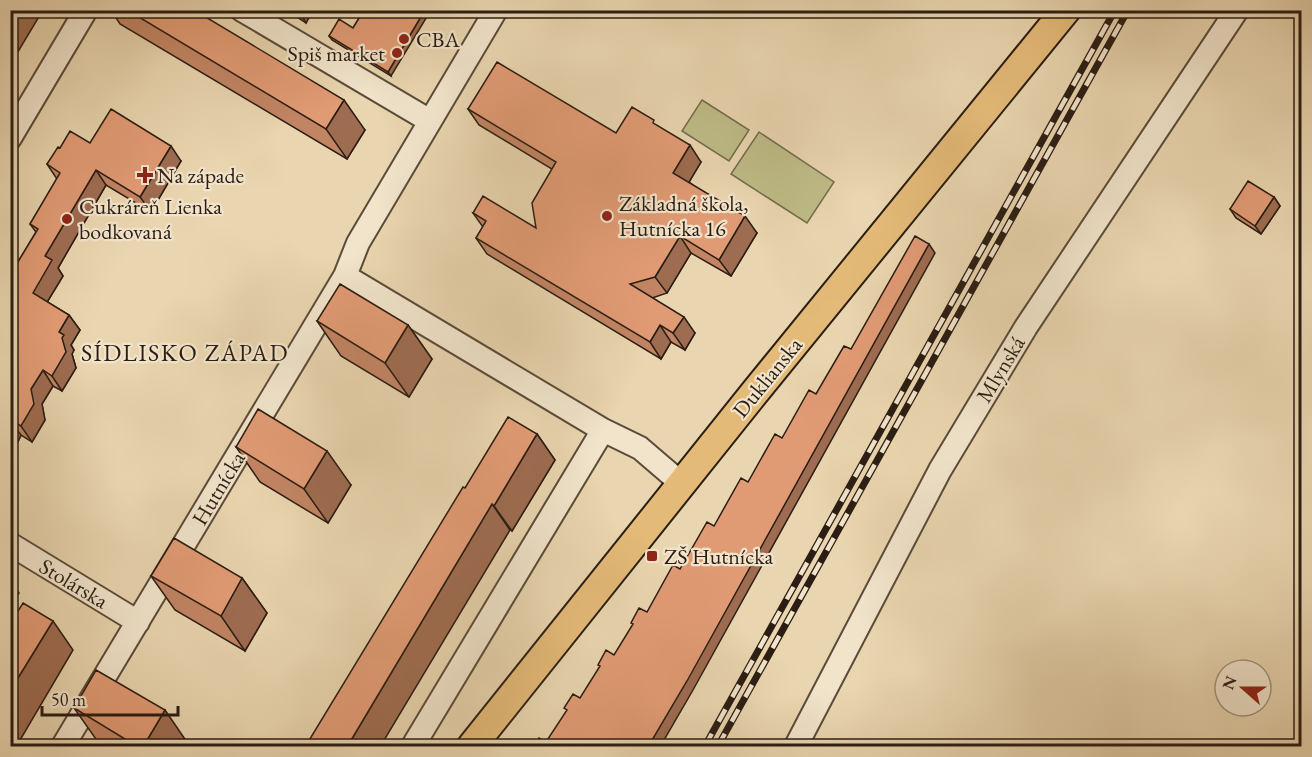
<svg xmlns="http://www.w3.org/2000/svg" width="1312" height="757" viewBox="0 0 1312 757" font-family="'EB Garamond',serif">
  <style>
    .green { fill: #bebb86; stroke: #746c4c; stroke-width: 1.5 }
    .lines { fill: none; stroke-linecap: round; stroke-linejoin: round }
    .minor-casing { stroke: #5a4b3a; stroke-width: 26 }
    .major-casing { stroke: #2b1d13; stroke-width: 32 }
    .minor { stroke: #f1e4cb; stroke-width: 22 }
    .major { stroke: #e4ba78; stroke-width: 28 }
    .rail-casing { stroke: #2b1d13; stroke-width: 7 }
    .rail { stroke: #f1e4cb; stroke-width: 4.5; stroke-dasharray: 14; stroke-linecap: butt }
    .wall { fill: #c28564; stroke: #2b1d13; stroke-width: 1.5 }
    .shaded-wall { fill: #9e6c51; stroke: #2b1d13; stroke-width: 1.5 }
    .building { fill: #e19b74; stroke: #2b1d13; stroke-width: 1.5 }
    .poi-dot { fill: #8f2418; stroke: #f1e4cb; stroke-width: 2 }
    .labels { text-anchor: middle; stroke-width: 4.5; stroke-linejoin: round; paint-order: stroke }
    .poi-label { font-size: 22px; fill: #2b1d13; stroke: #f1e4cb; text-anchor: start }
    .street-label { font-size: 22px; fill: #2b1d13; stroke: #f1e4cb }
    .neighbourhood-label { font-size: 24px; letter-spacing: 1.5px; fill: #2b1d13; stroke: #f1e4cb }
  </style>
  <rect width="100%" height="100%" fill="#e9d5af"/>
  <filter id="stains"><feTurbulence type="fractalNoise" baseFrequency=".00333" numOctaves="4"/><feColorMatrix values="0 0 0 0 .2 0 0 0 0 .09 0 0 0 0 .02 0 0 0 .5 -.17"/></filter>
  <radialGradient id="worn" r=".72"><stop offset=".6" stop-color="#630" stop-opacity="0"/><stop offset="1" stop-color="#630" stop-opacity=".3"/></radialGradient>
  <path class="green" d="M702,100L749,130L729,161L682,131Z
    M759,132L834,182L807,223L731,174Z"/>
  <g class="lines">
    <g class="minor-casing">
      <path id="minor" d="M242,10L430,121
        M10,138L86,10
        M345,276L603,430L640,448L682,484
        M10,544L138,622
        M63,746L345,276L358,243L496,10
        M413,746L603,430
        M796,746L940,470L1026,327L1237,10"/>
    </g>
    <g class="major-casing">
      <path id="major" d="M472,746L755,392L1066,10"/>
    </g>
    <use href="#minor" class="minor"/>
    <use href="#major" class="major"/>
    <g class="rail-casing">
      <path id="rail" d="M705,746L1115,10
        M718,746L1128,10"/>
    </g>
    <use href="#rail" class="rail"/>
  </g>
  <path class="wall" d="M111,10H194L365,130L347,159L120,24Z
    M286,10H313L306,23Z
    M364,10L391,76L332,40L329,36L353,28Z
    M468,109L616,133L658,126L701,162L689,182L757,233L731,276L691,253L667,293L652,298L695,333L685,350L671,342L661,359L487,254L476,238L483,227L473,213L536,228L552,169L479,125Z
    M90,143L181,161L151,212L106,185L58,268L63,276L47,302L69,315L80,330L71,345L74,350L72,354L76,368L62,391L53,386L42,404L45,420L32,442L21,435L12,455L15,470L10,477V275L36,232L30,224L57,179L47,164L60,148Z
    M1274,197L1280,206L1261,234L1236,218L1230,209Z
    M317,321L408,325L432,359L409,397L341,356Z
    M537,434L555,460L512,531L465,488Z
    M236,447L351,485L328,523L260,482Z
    M151,576L242,578L267,613L245,651L175,610Z
    M74,708L189,745L188,747H105L98,742Z"/>
  <path class="shaded-wall" d="M10,10H43L10,65Z
    M308,10H313L306,23L303,18Z
    M425,10H431L391,76L388,72Z
    M344,100L365,130L347,159L326,129Z
    M690,145L701,162L685,189L673,173Z
    M171,146L181,161L151,212L140,197Z
    M96,170L106,185L58,268L63,276L43,309L33,293L45,256Z
    M1274,197L1280,206L1261,234L1255,226Z
    M745,216L757,233L731,276L719,260Z
    M680,236L691,253L667,293L655,277Z
    M929,244L935,253L693,690L660,747H648Z
    M69,315L80,330L71,345L74,350L72,354L76,368L62,391L52,376L59,332Z
    M684,317L695,333L685,350L673,333Z
    M408,325L432,359L409,397L385,363Z
    M660,325L671,342L661,359L650,342Z
    M43,370L53,386L42,404L45,420L32,442L21,426L31,389Z
    M10,420L21,435L12,455L15,470L10,477Z
    M537,434L555,460L512,531L494,506Z
    M327,451L351,485L328,523L304,489Z
    M492,504L510,530L380,747H347Z
    M242,578L267,613L245,651L221,616Z
    M10,581L19,593L10,607Z
    M53,621L73,650L16,747H10V691Z
    M165,710L189,745L188,747H143Z"/>
  <path class="building" d="M127,10H194L344,100L326,129Z
    M290,10H308L303,18Z
    M364,10H425L388,72L329,36L339,19L353,28Z
    M497,62L616,133L632,107L654,120L653,123L690,145L673,173L745,216L719,260L680,236L655,277L630,284L684,317L673,333L660,325L650,342L476,238L486,221L473,213L483,196L536,228L532,203L556,162L468,109Z
    M111,109L171,146L140,197L96,170L45,256L52,260L33,293L69,315L59,332L64,335L62,338L66,352L52,376L43,370L31,389L34,404L21,426L10,420V275L38,229L30,224L60,173L47,164L58,147L60,148L70,131L90,143Z
    M1248,181L1274,197L1255,226L1230,209Z
    M915,236L929,244L687,681L648,747H534L539,738L546,742L567,710L564,708L573,694L580,698L600,666L598,665L606,650L614,655L633,624L631,623L639,608L647,612L673,565L680,569L707,522L714,526L741,478L748,482L775,434L782,438L809,390L816,394L844,346L851,349Z
    M340,284L408,325L385,363L317,321Z
    M258,409L327,451L304,489L236,447Z
    M508,417L537,434L494,506L492,504L347,747H305L463,487L465,488Z
    M174,538L242,578L221,616L151,576Z
    M23,603L53,621L10,691V624Z
    M96,670L165,710L143,747H138L74,708Z"/>
  <g class="poi-dot">
    <circle cx="404" cy="39" r="6"/>
    <circle cx="397" cy="53" r="6"/>
    <path d="M142 166h6v6h6v6h-6v6h-6v-6h-6v-6h6z"/>
    <circle cx="607" cy="216" r="6"/>
    <circle cx="67" cy="219" r="6"/>
    <rect x="646" y="550" width="12" height="12" rx="3"/>
  </g>
  <g class="labels">
    <g class="poi-label">
      <text x="416" y="47">CBA</text>
      <text x="385" y="61" text-anchor="end">Spiš market</text>
      <text x="157" y="183">Na západe</text>
      <text x="619" y="211">Základná škola,<tspan x="619" dy="25">Hutnícka 16</tspan></text>
      <text x="79" y="214">Cukráreň Lienka<tspan x="79" dy="25">bodkovaná</tspan></text>
      <text x="664" y="564">ZŠ Hutnícka</text>
    </g>
    <g class="street-label">
      <text transform="translate(1000 369) rotate(-59)" y="8">Mlynská</text>
      <text transform="translate(767 377) rotate(-51)" y="8">Duklianska</text>
      <text transform="translate(218 488) rotate(-59)" y="8">Hutnícka</text>
      <text transform="translate(74 583) rotate(31)" y="8">Stolárska</text>
    </g>
    <g class="neighbourhood-label">
      <text x="185" y="361">SÍDLISKO ZÁPAD</text>
    </g>
  </g>
  <rect width="1312" height="757" fill="none" stroke="#e9d5af" stroke-width="36"/>
  <rect x="12" y="12" width="1288" height="733" fill="none" stroke="#2b1d13" stroke-width="3"/>
  <rect x="18" y="18" width="1276" height="721" fill="none" stroke="#2b1d13" stroke-width="1.5"/>
  <g transform="translate(1243 688) rotate(291)"><circle r="28" fill="#f1e4cb" stroke="#a29481" stroke-width="1.5"/>
  <path d="M0-4.5L10 22L0 15L-10 22Z" fill="#8f2418"/>
  <text y="-9" font-size="16" font-weight="bold" text-anchor="middle" fill="#2b1d13">N</text>
  </g>
  <path d="M42 706v9h136v-9" fill="none" stroke="#2b1d13" stroke-width="3"/>
  <text x="51" y="706" font-size="18" fill="#2b1d13" stroke="#f1e4cb" stroke-width="4.5" paint-order="stroke">50 m</text>
  <rect width="100%" height="100%" filter="url(#stains)"/>
  <rect width="100%" height="100%" fill="url(#worn)"/>
</svg>
